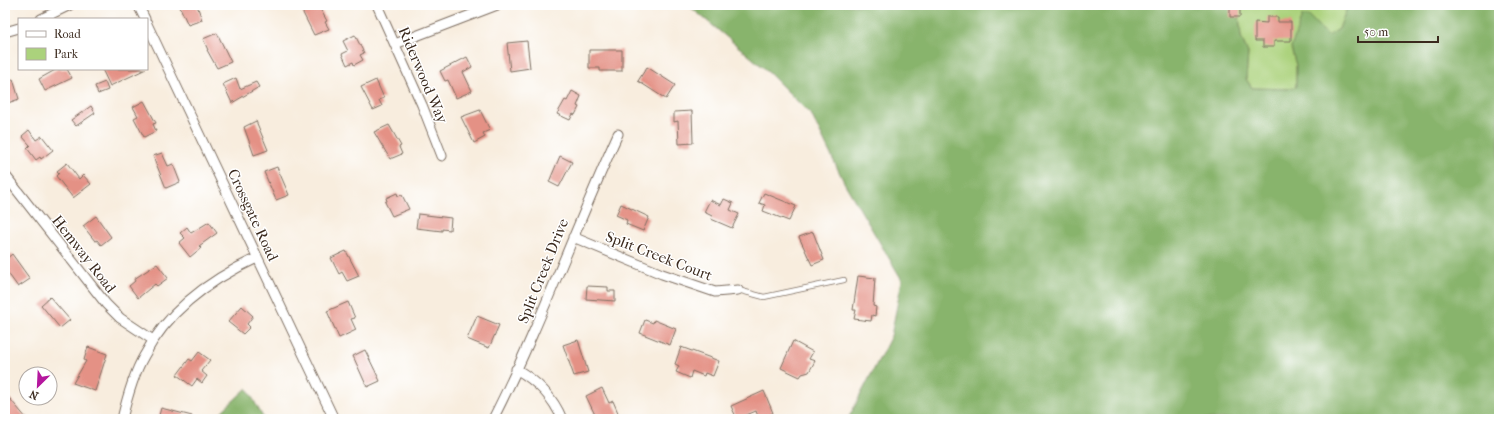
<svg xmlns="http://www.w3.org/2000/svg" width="1504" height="424" viewBox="0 0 1504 424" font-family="'IM FELL French Canon',serif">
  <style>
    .green { fill: #abd27c; stroke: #737e4d }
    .forest { fill: #88b46c; stroke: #626f45 }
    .building { fill: #e49185 }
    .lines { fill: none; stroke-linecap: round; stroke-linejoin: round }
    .service-casing { stroke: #7d6e61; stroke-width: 6 }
    .minor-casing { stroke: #7d6e61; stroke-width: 11 }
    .service { stroke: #fff; stroke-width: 4.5 }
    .minor { stroke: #fff; stroke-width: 9 }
    .labels { text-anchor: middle; stroke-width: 3; stroke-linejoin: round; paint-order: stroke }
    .street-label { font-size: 15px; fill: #3b2a1e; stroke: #fff }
  </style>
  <rect width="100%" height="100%" fill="#fff"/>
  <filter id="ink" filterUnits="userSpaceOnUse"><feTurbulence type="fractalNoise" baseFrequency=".025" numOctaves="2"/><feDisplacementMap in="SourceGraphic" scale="8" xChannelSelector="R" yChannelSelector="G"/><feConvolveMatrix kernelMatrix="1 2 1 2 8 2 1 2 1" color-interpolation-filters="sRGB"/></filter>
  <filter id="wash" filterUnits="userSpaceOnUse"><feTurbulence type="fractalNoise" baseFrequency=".012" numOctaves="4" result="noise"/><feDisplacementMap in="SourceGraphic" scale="16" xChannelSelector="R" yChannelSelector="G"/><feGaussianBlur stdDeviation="0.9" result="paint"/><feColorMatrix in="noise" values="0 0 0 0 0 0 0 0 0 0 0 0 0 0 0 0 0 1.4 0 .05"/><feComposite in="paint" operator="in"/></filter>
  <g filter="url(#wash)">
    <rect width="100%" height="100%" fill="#f8edde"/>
    <path class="green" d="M1238,5H1348L1339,29L1328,37L1323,30L1291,48L1296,65V87L1288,89L1252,88L1246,79L1248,53L1241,37Z"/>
    <path class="forest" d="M688,5H1238L1241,37L1248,53L1246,79L1252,88L1288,89L1296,87V65L1291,48L1302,16H1309L1328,36L1339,29L1348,5H1499V419H848L891,336L902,280L845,184L812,116L764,68Z
      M247,388L264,419H221V412Z"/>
    <g id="blocks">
      <path class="building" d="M179,5H197L202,20L188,25Z
        M299,5H318L327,21L325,22L329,29L314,35Z
        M1230,5H1240V17H1230Z
        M1267,17H1278V22H1291V41H1274V47H1263V41H1255V22L1267,23Z
        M217,33L231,62L217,68L207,50H208L203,39Z
        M355,35L364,53L360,55L363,60L354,65L353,62L347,65L342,54L348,51L343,41Z
        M527,41L530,68L510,71L507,43Z
        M589,50H622V71H600V68H589Z
        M467,57L472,67L463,72L472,91L456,98L448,80L445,81L440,71Z
        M647,67L675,85L666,99L638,81Z
        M57,69H67L72,78L45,91L39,79Z
        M102,69H146L110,86Z
        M236,78L240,89L256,82L259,87L232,103L223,84Z
        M13,79L19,99L5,104V81Z
        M376,80L384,98L379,100L382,106L373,110L361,87Z
        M105,82L108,90L98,94L95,86Z
        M572,91L581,96L577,106L579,107L575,115L573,114L570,120L557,114L565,100L567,101Z
        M144,101L156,123L153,124L156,131L144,137L134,118L138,116L133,107Z
        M91,106L95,113L76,126L71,120Z
        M480,110L490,130L483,133L485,137L474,143L461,117Z
        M692,111L693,143L679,144L678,121L674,122V112Z
        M256,121L268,150L254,155L244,127Z
        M389,125L401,146L399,147L402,154L390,159L374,132Z
        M29,130L36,140L42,136L53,150L41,159L40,157L36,160L27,148L30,145L22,136Z
        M162,153L168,166L173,164L180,182L166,188L153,156Z
        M560,156L572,162L559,187L549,182Z
        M67,163L79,179L83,175L91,184L73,198L56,176L59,173L57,171Z
        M277,167L289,195L276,200L264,172Z
        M397,193L398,196L402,195L409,209L392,216L385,202L387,201L386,198Z
        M764,193L796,206L789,221L763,211L765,205L759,203Z
        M724,199L733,203L730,210L739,214L732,228L711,219L712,216L704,212L710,200L721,205Z
        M621,204L649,217L643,231L626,224L627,220L616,215Z
        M418,214L451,218L450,230L442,229V231L416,228Z
        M96,216L111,237L101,245L97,240L95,241L83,226Z
        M209,222L217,233L199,246L201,248L190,257L179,243L185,238L180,233L187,227L191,233Z
        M813,232L824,260L812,265L799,237Z
        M346,251L359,276L347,281L342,272L339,274L331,258Z
        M12,254L30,279L18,287L5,269V260Z
        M157,264L168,278L157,286L155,284L138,298L129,286L135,281L134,279Z
        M858,276L875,278L873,306L876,307L875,316L872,315L871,321L854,319L856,310H853Z
        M587,286L608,287V291H615V301L586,299Z
        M50,297L70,320L60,328L41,305Z
        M348,302L355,318L351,319L356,330L339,338L327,311Z
        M242,306L253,316L247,324L250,327L243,334L228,322Z
        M477,316L499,325L489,348L467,339Z
        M645,320L653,323L654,320L676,329L670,345L640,333Z
        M578,340L588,372L574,376L563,345Z
        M793,341L813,352L809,359L815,361L809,372L802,374L800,377L781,368Z
        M88,347L107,354L95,391L73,383L86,361L84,360Z
        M681,347L719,361L713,376L705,373L704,376L692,371L690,378L676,372L679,366L675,364Z
        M365,350L380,381L367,387L353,356Z
        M199,352L210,360L201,371L207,376L202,383L197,379L192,386L177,375L189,359L192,361Z
        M602,388L609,403L613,401L619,415L611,419H597L586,396Z
        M764,391L773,413L759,419L756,411L737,419L731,406Z
        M5,393L27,419H8L5,416Z
        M161,408L192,416V419H158Z"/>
    </g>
  </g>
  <g filter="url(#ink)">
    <use href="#blocks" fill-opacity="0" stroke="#7d6e61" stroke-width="1"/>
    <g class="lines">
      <g class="service-casing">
        <path id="service" d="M738,290L764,297L844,280"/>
      </g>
      <g class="minor-casing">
        <path id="minor" d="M138,5L145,19
          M377,5L422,105L442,156
          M41,19L70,5
          M147,24L334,419
          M5,32L19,28
          M395,44L497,5
          M5,175L106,304L120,318L153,340
          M573,237L662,274L715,292L738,290
          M516,369C537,381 553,397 562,419
          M122,419C127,398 133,375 144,356C168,310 211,279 257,258
          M493,419C540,326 575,228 618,134"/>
      </g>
      <use href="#service" class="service"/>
      <use href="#minor" class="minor"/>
    </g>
  </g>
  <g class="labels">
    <g class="street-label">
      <text transform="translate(423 75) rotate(67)" y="5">Riderwood Way</text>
      <text transform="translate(253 215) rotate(65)" y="5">Crossgate Road</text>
      <text transform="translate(84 254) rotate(52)" y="5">Hemway Road</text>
      <text transform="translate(659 256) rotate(21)" y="5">Split Creek Court</text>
      <text transform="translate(543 271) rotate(-68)" y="5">Split Creek Drive</text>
    </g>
  </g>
  <rect width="1504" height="424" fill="none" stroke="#fff" stroke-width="20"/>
  <rect x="18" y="18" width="130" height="52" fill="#ffffff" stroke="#b1aaa5"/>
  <rect x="26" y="31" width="20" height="6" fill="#ffffff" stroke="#b1aaa5"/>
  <text x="54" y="38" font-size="12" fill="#3b2a1e">Road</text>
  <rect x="26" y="48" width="20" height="12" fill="#abd27c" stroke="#b1aaa5"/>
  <text x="54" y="58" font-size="12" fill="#3b2a1e">Park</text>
  <g transform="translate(38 386) rotate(204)"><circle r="19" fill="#ffffff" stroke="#b1aaa5"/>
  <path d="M0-3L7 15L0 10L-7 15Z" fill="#b5179e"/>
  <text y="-6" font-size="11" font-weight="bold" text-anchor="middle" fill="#3b2a1e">N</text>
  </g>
  <path d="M1358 36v6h80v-6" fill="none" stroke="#3b2a1e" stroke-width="2"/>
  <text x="1364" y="36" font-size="12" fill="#3b2a1e" stroke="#ffffff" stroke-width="3" paint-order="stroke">50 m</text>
</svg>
